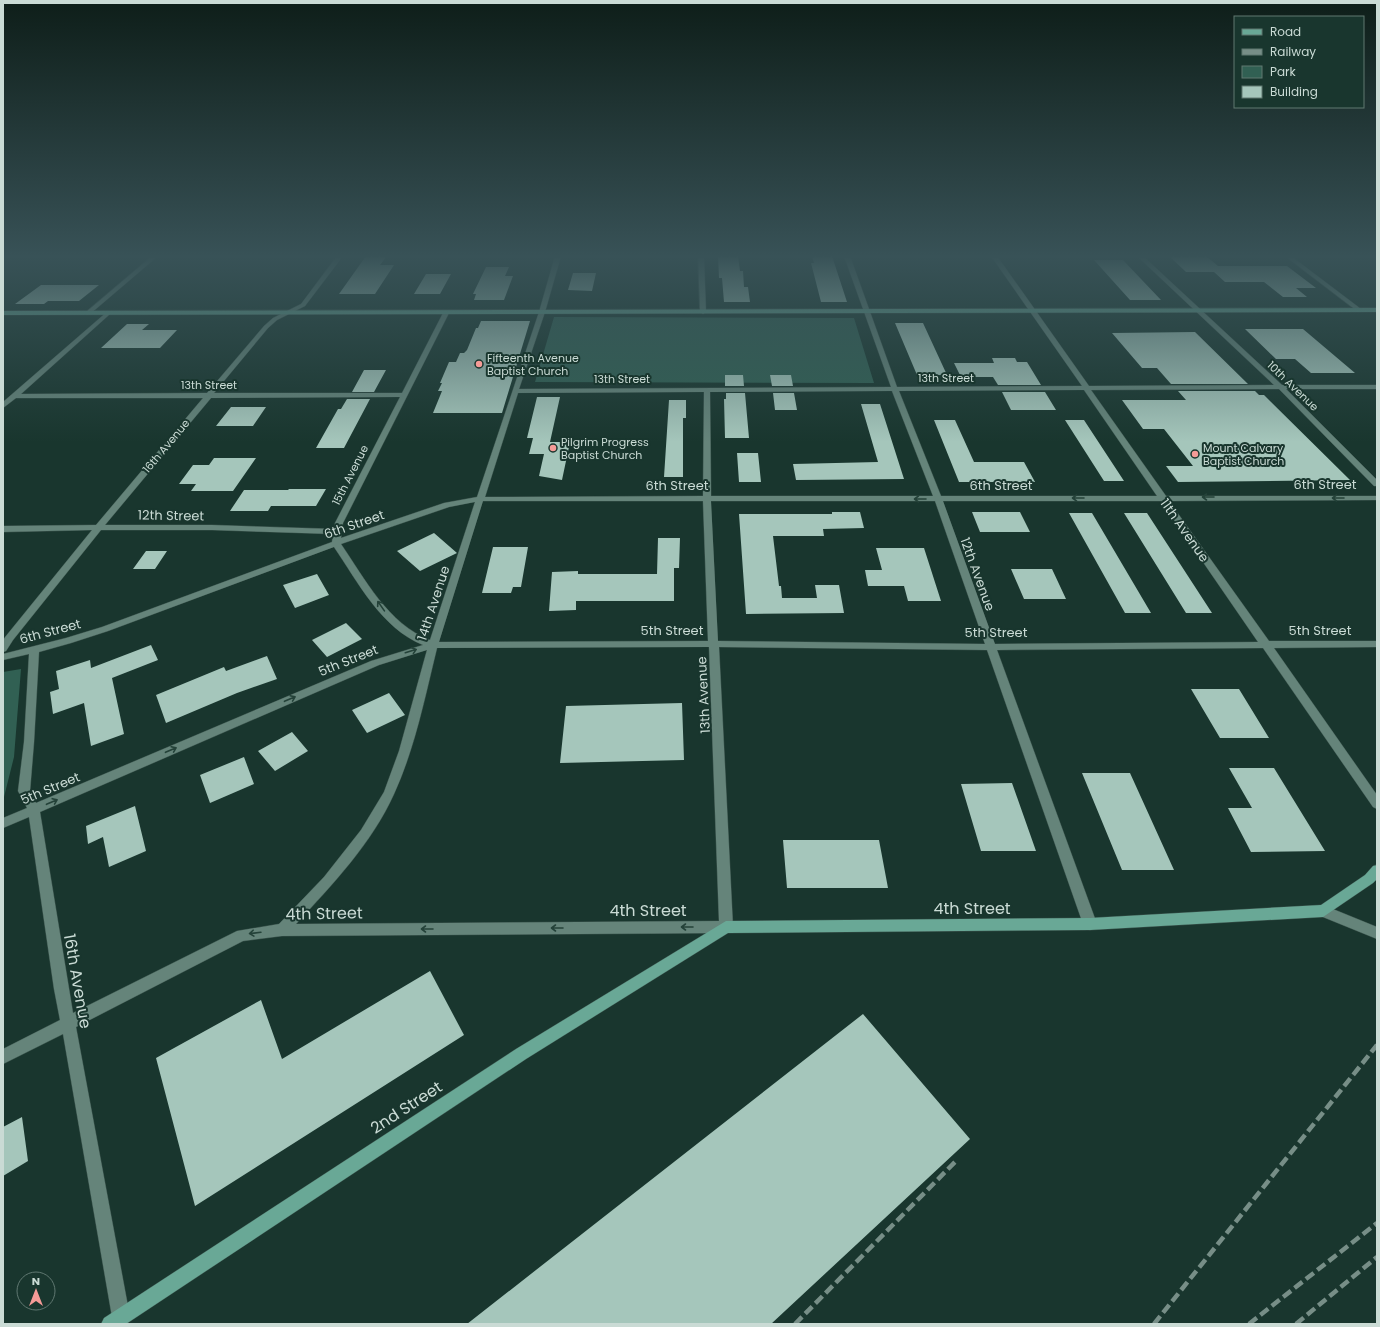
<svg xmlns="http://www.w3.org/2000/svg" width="1380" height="1327" viewBox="0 0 1380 1327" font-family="Poppins,sans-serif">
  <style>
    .green { fill: #316053 }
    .building { fill: #a5c6bb }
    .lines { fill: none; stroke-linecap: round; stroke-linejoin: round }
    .minor-casing { stroke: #39524b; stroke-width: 1 }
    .major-casing { stroke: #39524b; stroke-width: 1 }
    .minor { fill: #65847a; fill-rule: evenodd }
    .major { fill: #69a896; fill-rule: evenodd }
    .rail { stroke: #778e87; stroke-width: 4.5; stroke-dasharray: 10 4.5; stroke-linecap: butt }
    .oneway { stroke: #244239 }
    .poi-dot { fill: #f59b97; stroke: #19362e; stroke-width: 1.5 }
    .labels { text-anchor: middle; stroke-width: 4; stroke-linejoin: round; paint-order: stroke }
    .far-poi-label { font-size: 11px; fill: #cadbd5; stroke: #19362e; text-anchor: start }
    .far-street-label { font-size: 11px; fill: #cadbd5; stroke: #19362e }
    .street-label { font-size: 13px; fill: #cadbd5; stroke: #19362e }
    .near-street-label { font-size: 16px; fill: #cadbd5; stroke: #19362e }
  </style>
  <rect width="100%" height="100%" fill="#19362e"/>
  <path class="green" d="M554,317L854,318L874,383L535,382Z
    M21,669L14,757L3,801V672Z"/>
  <path class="building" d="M366,256H387L380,265H394L375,294H339Z
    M718,256H738L740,271H743L744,287H748L750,302H724L722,278H719Z
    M812,256H832L847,302H821L811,263H814Z
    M1169,256H1206L1218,266H1287L1316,288H1296L1307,297H1283L1264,282H1225L1214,272H1186Z
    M1094,260H1123L1161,300H1130Z
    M486,267H509L505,276H513L504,300H474L476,294H473Z
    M573,273H596L592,291L568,290Z
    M426,274H451L440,294H414Z
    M41,285H99L79,301H48L44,304H15Z
    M481,321H530L502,413H433L442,391H438L442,383H440L449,362H456L460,353H464L467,350L476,328H478Z
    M895,323H923L947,375H917Z
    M127,324H149L142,330H177L160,348H101Z
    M1245,329H1303L1355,373H1311L1295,359H1276Z
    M1195,332L1248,384H1171L1157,368H1142L1112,333Z
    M992,358H1015L1017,362H1027L1041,385H998L993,377H961L954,363H994Z
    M364,370H386L374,392H352Z
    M725,375H743L744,386H725Z
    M770,375H791L793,386H772Z
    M1178,391H1255L1259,395H1264L1350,480L1178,482L1166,466H1193L1164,429H1143L1122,400H1186Z
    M1002,392H1045L1056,410H1011Z
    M726,393H745L749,438H725L724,399H726Z
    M773,393H794L797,410H775Z
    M537,397H560L550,442H570L562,480L539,476L544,454H529L533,438H527Z
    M347,399H370L344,448H316L338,409H341Z
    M669,400H686V418H683V477H664Z
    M861,404H880L904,479L796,480L793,464L878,462Z
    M231,407H266L253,426H216Z
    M934,420H955L974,462H1024L1035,482H959Z
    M1065,420H1084L1124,481H1104Z
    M737,453H758L761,482H739Z
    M214,458H256L233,491H191L196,484H179L193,465H209Z
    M289,489H326L316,506H271L268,511H230L244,490H288Z
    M832,512H860L864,528L823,529L824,536H773L779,586H781L782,598H817L815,585H839L844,613L746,614L739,514H832Z
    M972,512H1020L1030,532H980Z
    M1069,513H1092L1151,613H1125Z
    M1124,513H1147L1212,613H1186Z
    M434,533L457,553L420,571L397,551Z
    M658,538H680L679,568H674V601H576V610L549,611L552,572L578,571V574H657Z
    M493,547H528L521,587H513L511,593H482Z
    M876,548H924L941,601H908L904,586H868L865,570H882Z
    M146,551H167L155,569H133Z
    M1011,569H1052L1066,599H1024Z
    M317,574L329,595L295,608L283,585Z
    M346,623L362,639L327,657L312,640Z
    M151,645L158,660L112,678L124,734L91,746L84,703L53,714L50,692L59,689L56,671L90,660L91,668Z
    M267,656L277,679L237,693L166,723L156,695L224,667L226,671Z
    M1191,689H1239L1269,738H1220Z
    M389,693L405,715L367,733L352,710Z
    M682,703L684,760L560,763L566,706Z
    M292,732L308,751L275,771L258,751Z
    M244,757L254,784L210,803L200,775Z
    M1229,768H1274L1325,851L1251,852L1228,808H1252Z
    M1082,773H1130L1174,870H1122Z
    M1012,783L1036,851H981L961,784Z
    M135,806L146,851L109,867L103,837L88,844L86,826Z
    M783,840H879L888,888H787Z
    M430,971L464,1035L195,1206L156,1058L261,1000L282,1059Z
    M863,1014L970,1139L771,1324H467Z
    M22,1117L28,1161L3,1176V1127Z"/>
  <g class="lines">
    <g class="minor-casing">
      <path id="minor" d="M152,256H158L90,314H86V312Z
        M337,256H343L305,306L277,320L268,328L214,393H402L443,313L448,312L449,313L343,523L341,538L444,503L477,497L539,312L555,256H561L545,312L519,389L891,387L844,256H850L897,387L1082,386L991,256H997L1089,386L1274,385L1137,256H1143L1282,385H1377V389H1286L1377,480V486H1374L1279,389L1091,390L1166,496H1377V500L1169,501L1269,641H1377V647L1274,648L1377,795V809L1373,807L1263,648L997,650L1097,924L1095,928L1090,930L1085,928L1083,924L987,650L719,647L733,927L731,931L726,933L282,936L243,941L76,1027L130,1317L125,1324L115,1323L112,1317L63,1034L3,1064V1049L60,1020L54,989L29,817L3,828V818L27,808L18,791L24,742L29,654L3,660V654L66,638L102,627L332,542L333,534L212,530H101L13,640L6,651L3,652V640L6,636L92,530L3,532V526L96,525L203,398H16L3,408V402L108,311L111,313L110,314L21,394L207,393L264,326L273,318L301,304ZM1084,390L1157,496H941L899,391ZM892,391L933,496H711L710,392ZM704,392L703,496L485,497L518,393ZM400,397L335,523L334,529L212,525H105L211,398ZM483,501H703L708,641L439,642ZM711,501H935L985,644L718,641ZM943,501H1161L1258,642L995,644ZM475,502L430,640C388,624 365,579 341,544L449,507ZM334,547C358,582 381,628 423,645L371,661L36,803L30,791L34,742L39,652L71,643L108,631ZM709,647L719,921L296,924C333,884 372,843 394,794C415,748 425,697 437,648ZM427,650L399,751L384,792L361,830L324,877L279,924L237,931L73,1013L40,812L379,665Z
        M698,256H704L706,312L703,314L700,312Z
        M1285,256H1291L1361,309V311H1357Z
        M1323,905L1377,927V939L1318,915L1317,911L1318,907Z"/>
    </g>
    <g class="major-casing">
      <path id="major" d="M1377,308V312L3,315V311Z
        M1377,865V879L1373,883L1323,917L1090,930L728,933L526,1059L126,1324H101L104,1318L516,1049L726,921L1090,918L1321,905L1365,875L1373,866Z"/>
    </g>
    <use href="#minor" class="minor"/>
    <use href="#major" class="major"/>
    <path class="rail" d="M795,1324L955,1162
      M1154,1324L1377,1045
      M1249,1324L1377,1223
      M1296,1324L1377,1257"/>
  </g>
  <defs><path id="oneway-shaft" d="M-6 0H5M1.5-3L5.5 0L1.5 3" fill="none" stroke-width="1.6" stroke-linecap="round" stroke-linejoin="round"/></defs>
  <g class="oneway">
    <use href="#oneway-shaft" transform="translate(1208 497) rotate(-180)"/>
    <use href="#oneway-shaft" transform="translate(1078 498) rotate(180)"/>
    <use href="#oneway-shaft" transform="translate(1338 498) rotate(-180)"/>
    <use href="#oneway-shaft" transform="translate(920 499) rotate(-180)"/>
    <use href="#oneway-shaft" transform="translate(381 606) rotate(-125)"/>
    <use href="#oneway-shaft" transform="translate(411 651) rotate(-17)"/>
    <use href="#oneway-shaft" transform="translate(290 699) rotate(-23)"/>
    <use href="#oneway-shaft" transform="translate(171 750) rotate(-23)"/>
    <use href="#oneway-shaft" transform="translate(52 802) rotate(-23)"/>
    <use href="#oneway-shaft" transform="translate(687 927) rotate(180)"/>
    <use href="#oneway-shaft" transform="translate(557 928) rotate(180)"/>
    <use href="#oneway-shaft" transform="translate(427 929) rotate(180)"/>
    <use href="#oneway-shaft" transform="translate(255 933) rotate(173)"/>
  </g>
  <linearGradient id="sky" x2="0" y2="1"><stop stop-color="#0e1e19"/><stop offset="0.58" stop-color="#385257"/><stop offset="1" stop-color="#385257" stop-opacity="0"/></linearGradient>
  <rect width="1380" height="442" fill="url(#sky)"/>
  <g class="poi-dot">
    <circle cx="479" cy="364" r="4"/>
    <circle cx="553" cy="448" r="4"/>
    <circle cx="1195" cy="454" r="4"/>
  </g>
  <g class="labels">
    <g class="far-poi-label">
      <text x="487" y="362">Fifteenth Avenue<tspan x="487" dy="13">Baptist Church</tspan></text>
      <text x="561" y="446">Pilgrim Progress<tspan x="561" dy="13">Baptist Church</tspan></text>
      <text x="1203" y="452">Mount Calvary<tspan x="1203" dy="13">Baptist Church</tspan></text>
    </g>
    <g class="far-street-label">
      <text x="946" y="382">13th Street</text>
      <text x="622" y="383">13th Street</text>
      <text x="209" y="389">13th Street</text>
      <text transform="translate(1293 386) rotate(44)" y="4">10th Avenue</text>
      <text transform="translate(166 446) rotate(-50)" y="4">16th Avenue</text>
      <text transform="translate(350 475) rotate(-63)" y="4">15th Avenue</text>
    </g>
    <g class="street-label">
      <text x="1325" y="489">6th Street</text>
      <text x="677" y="490">6th Street</text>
      <text x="1001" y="490">6th Street</text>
      <text transform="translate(171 515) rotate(1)" y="5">12th Street</text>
      <text transform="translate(354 524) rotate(-19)" y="5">6th Street</text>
      <text transform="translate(1185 530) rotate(55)" y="5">11th Avenue</text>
      <text transform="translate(978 574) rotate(70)" y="5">12th Avenue</text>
      <text transform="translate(433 603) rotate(-72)" y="5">14th Avenue</text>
      <text x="672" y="635">5th Street</text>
      <text x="1320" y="635">5th Street</text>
      <text transform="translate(50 631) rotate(-15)" y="5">6th Street</text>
      <text x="996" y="637">5th Street</text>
      <text transform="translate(348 660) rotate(-22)" y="5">5th Street</text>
      <text transform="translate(703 695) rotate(-93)" y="5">13th Avenue</text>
      <text transform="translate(50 788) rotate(-23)" y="5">5th Street</text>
    </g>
    <g class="near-street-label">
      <text x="972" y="914">4th Street</text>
      <text x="648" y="916">4th Street</text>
      <text transform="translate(324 913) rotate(-1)" y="6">4th Street</text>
      <text transform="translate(78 981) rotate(80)" y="6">16th Avenue</text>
      <text transform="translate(406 1107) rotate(-33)" y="6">2nd Street</text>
    </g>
  </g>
  <rect width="1380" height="1327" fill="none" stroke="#cadbd5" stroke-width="8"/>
  <rect x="1234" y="16" width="130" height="92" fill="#19362e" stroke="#607871"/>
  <rect x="1242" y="29" width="20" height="6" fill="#69a896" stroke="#607871"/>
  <text x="1270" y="36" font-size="12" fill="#cadbd5">Road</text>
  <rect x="1242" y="49" width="20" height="6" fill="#778e87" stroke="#607871"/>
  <text x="1270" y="56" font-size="12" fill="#cadbd5">Railway</text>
  <rect x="1242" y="66" width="20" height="12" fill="#316053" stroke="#607871"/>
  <text x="1270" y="76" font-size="12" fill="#cadbd5">Park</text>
  <rect x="1242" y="86" width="20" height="12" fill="#a5c6bb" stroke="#607871"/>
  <text x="1270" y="96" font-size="12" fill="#cadbd5">Building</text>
  <g transform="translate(36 1291)"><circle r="19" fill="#19362e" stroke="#607871"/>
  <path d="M0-3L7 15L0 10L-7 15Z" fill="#f59b97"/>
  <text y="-6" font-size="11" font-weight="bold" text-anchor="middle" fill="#cadbd5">N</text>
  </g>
</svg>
